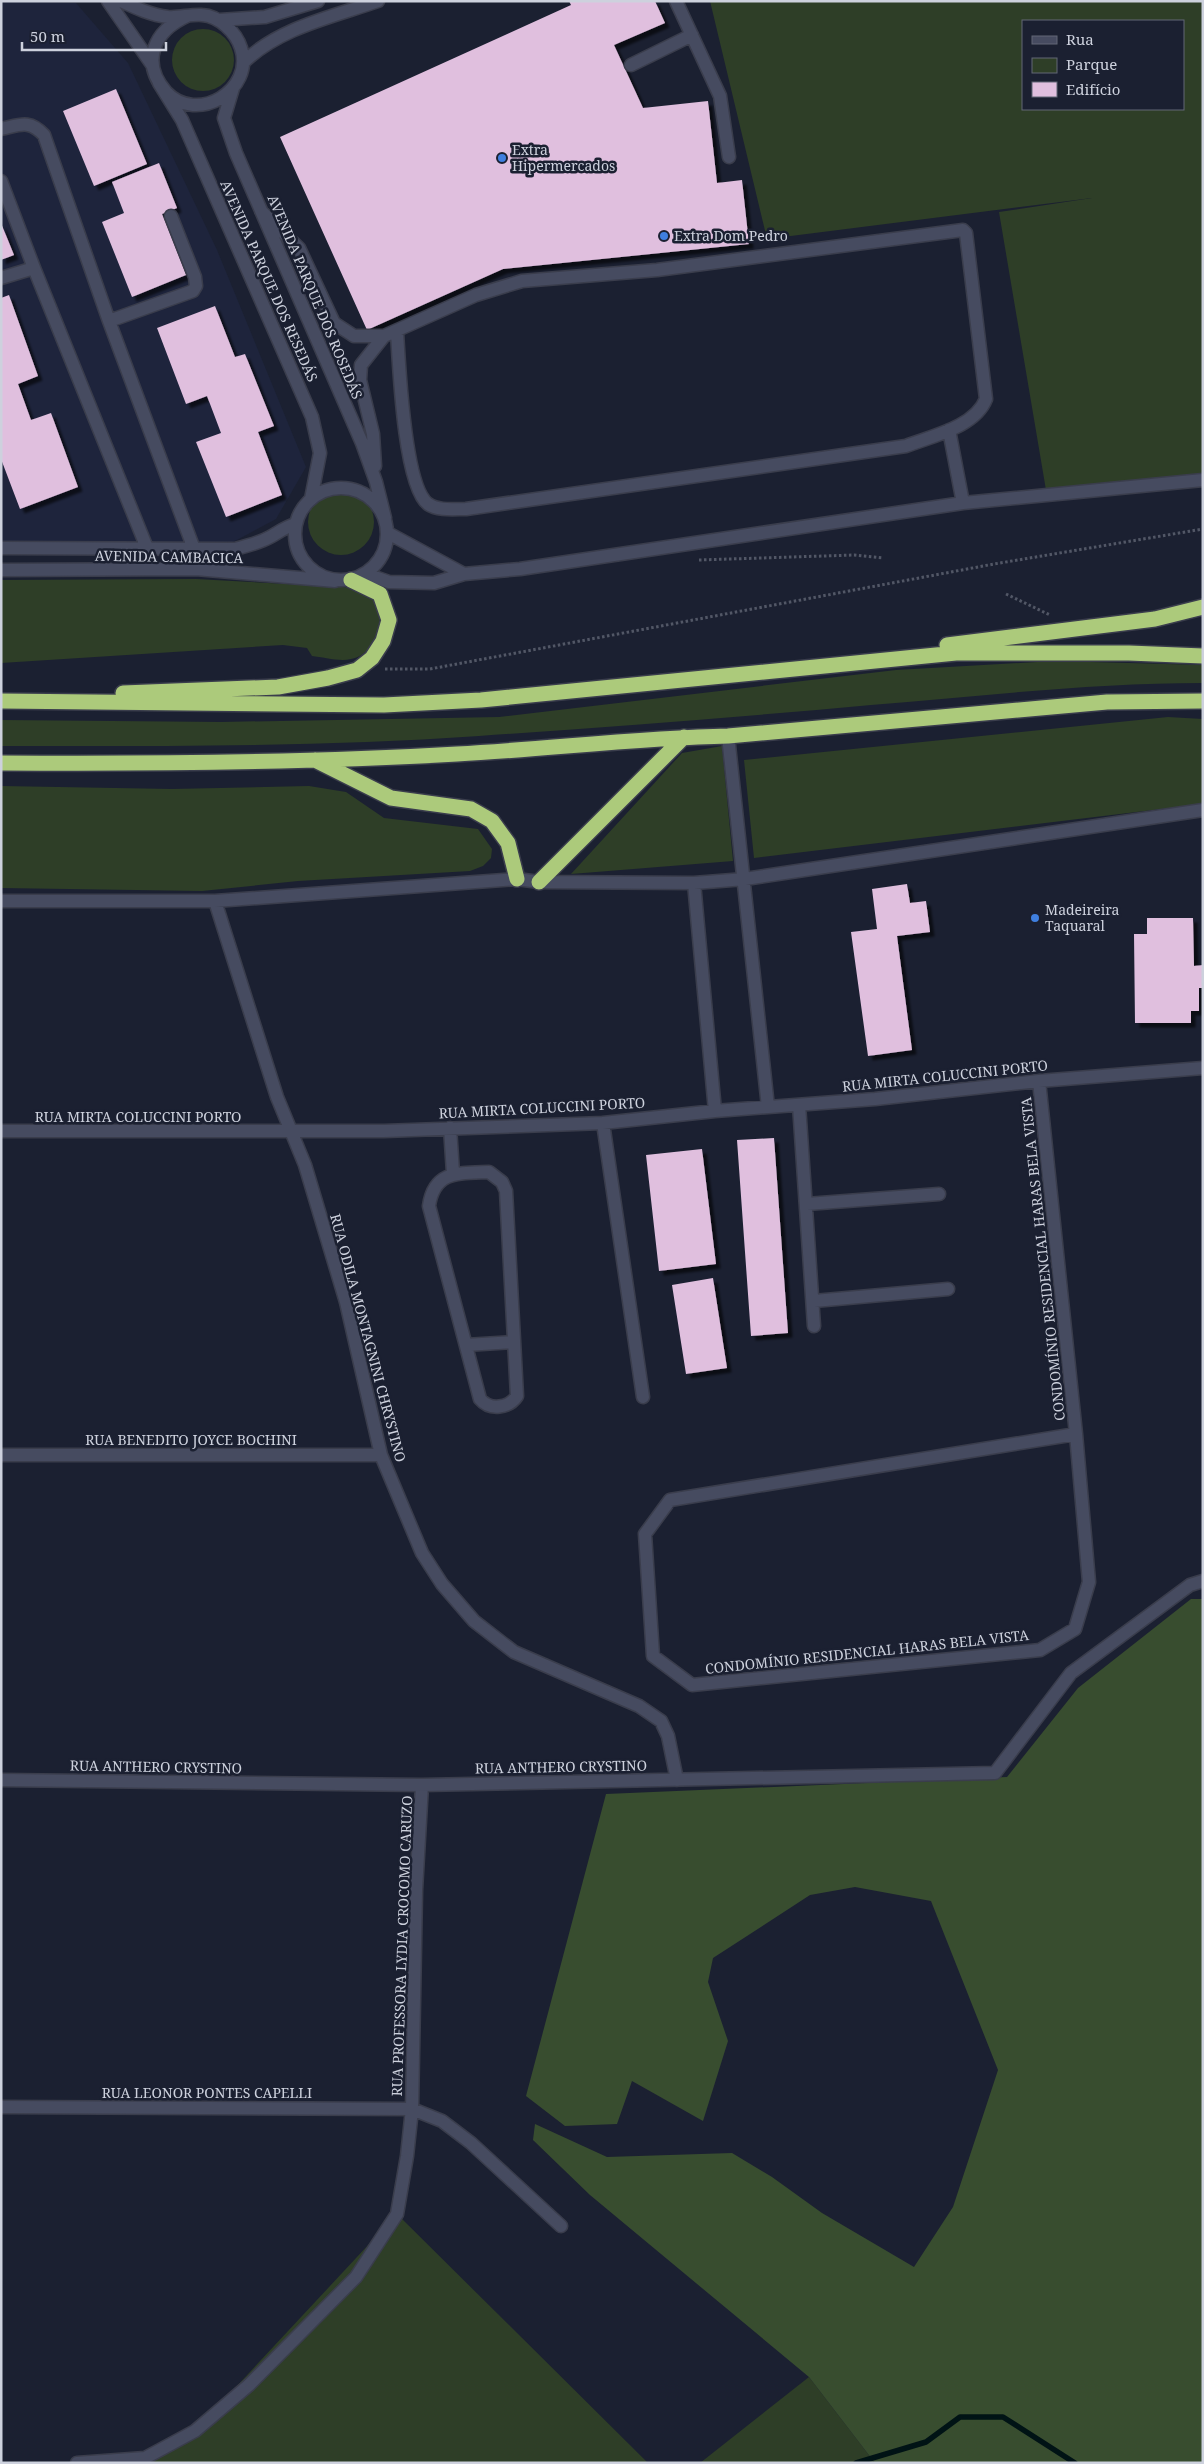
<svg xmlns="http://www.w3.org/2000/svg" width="1204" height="2464" viewBox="0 0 1204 2464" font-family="'Noto Serif',serif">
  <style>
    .built { fill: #1e243c }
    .green { fill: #2e3e27; fill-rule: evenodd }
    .forest { fill: #384d2f }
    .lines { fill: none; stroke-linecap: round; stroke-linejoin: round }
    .stream { stroke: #001315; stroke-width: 5.5 }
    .building { fill: #e0bfde; filter: url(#shadow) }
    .minor-casing { stroke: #3a3d4c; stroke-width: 15 }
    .highway-casing { stroke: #3a3d4c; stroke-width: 18 }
    .path { stroke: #525766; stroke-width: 3; stroke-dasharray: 2.5 2.5; stroke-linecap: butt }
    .minor { stroke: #464b60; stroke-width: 12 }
    .highway { stroke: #acca7b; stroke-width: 15 }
    .shop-dot { fill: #3f7fe0; stroke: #1b2031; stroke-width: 2 }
    .labels { text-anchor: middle; stroke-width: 5; stroke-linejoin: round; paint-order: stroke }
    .poi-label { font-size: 14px; fill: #cdd1dd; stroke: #1b2031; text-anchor: start }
    .street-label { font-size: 14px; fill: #cdd1dd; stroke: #1b2031 }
  </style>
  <defs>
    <filter id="shadow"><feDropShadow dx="4.5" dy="4.5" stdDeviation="1" flood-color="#0009"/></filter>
  </defs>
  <rect width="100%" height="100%" fill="#1b2031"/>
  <path class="built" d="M1,1L76,3L128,63L217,250L306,467L276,519L231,543H1Z"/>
  <path class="green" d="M710,1H1203V476L1047,496L999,212L1092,198L767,239ZM1023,21H1183V109H1023Z
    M172 60a31 31 0 1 1 62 0a31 31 0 1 1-62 0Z
    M308 522a33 33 0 1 1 66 0a33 33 0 1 1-66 0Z
    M196,579L359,588C363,591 371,595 374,599C388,619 375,655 351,659C340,662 323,657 312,656L307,648L283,645L1,663V580Z
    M1054,661L1203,665V683C1092,683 981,696 871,705C740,717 610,727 479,736C320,747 161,746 1,746V720L221,722L499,717L896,670Z
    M1168,717L1203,719V804L754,858L744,760Z
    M722,746L733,861L571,874L682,753Z
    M1,786L172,789L309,786L346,792L384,818L478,829L492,849L491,858L483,866L470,871L298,881L202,891L1,888Z
    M397,2214L648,2463H77L145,2458L195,2431Z
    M809,2377L875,2463H700Z"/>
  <path class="forest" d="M1191,1599H1203V2463H875L809,2377L590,2195L533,2140L535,2124L607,2157L732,2153L772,2177L822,2213L914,2267L953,2207L998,2070L931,1901L855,1887L810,1895L713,1958L708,1982L728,2041L703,2121L632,2081L617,2124L565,2126L526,2096L606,1794L1007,1777L1078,1688Z"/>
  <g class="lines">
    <path class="stream" d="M856,2463L926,2442L960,2417H1003L1075,2463"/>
  </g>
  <path class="building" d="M569,1H655L665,23L614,45L643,108L708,101L717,183L742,180L749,244L503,269L367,330L280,137L571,5Z
    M116,89L147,164L94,186L63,111Z
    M159,163L177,208L162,214L186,275L132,297L102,222L124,213L112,182Z
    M1,223L14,255L1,260Z
    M9,295L38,376L18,384L31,420L51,413L78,487L20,509L1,459V298Z
    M215,306L235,357L245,354L274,426L258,432L282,495L226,517L196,442L221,433L207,396L186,404L157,328Z
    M907,884L910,903L926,901L930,932L897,936L912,1050L868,1056L851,932L877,929L872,889Z
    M1147,918H1193L1194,966L1203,965V988H1199V1011H1191V1023H1135L1134,934H1147Z
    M774,1138L788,1333L751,1336L737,1140Z
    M702,1149L716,1264L659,1271L646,1155Z
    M713,1278L727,1368L686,1374L672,1285Z"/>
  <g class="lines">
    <g class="minor-casing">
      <path id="minor" d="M108,1L153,66
        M121,1C136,8 151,15 168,17C179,18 191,14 202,15C219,16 236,32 241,48C255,90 197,125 166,92C140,62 154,31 187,16
        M676,1L720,96L729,157
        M220,20L265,17L318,1
        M243,63C278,28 332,17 378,1
        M631,65L692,35
        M159,83L182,120L312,417L320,453L311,499
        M233,88L224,118L236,153L362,443L376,482L385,518
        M1,129C20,125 29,119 44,135L109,321L194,549
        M1,181L34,268L147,548
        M261,211L299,248L334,323L354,336H384L476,295L522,281L657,270L963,230L966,233L986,399C975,427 932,436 906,446L466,509C454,509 438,511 428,504C404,486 399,364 397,332
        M1,278L34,268
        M109,321L193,291L196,286L195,277L171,216
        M949,430L963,503
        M375,466L373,434L360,380L361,365L384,336
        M295 534a46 46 0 1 1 92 0a46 46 0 1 1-92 0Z
        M388,533L464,574
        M1,548L235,549C247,546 259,543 270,537C279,532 285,527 296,524
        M1,570L196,569L335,581
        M366,574L389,582L434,583L464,574L520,569L963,503L1203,480
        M728,736L768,1107
        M694,883L715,1111
        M1,901H215L517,879L539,882L694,883L745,879L1203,810
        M215,901L277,1097L305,1165L346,1302L381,1455L422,1553L442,1584L474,1621L514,1652L639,1706L661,1721L668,1736L677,1780
        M1039,1081L1076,1434L1089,1582L1075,1629L1040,1650L692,1685L653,1656L645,1534L670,1500L1076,1434
        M799,1105L814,1326
        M603,1123L643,1397
        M450,1128L453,1173
        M1,1131H384L603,1123L715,1111L875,1099L1039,1081L1203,1068
        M489,1172L502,1182L506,1191L517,1396C509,1408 490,1411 480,1399L429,1206C434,1170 460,1173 489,1172Z
        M807,1204L939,1194
        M814,1301L948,1289
        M466,1345L514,1342
        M1,1455H381
        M1,1780L422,1785L995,1773L1071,1673L1190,1585L1203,1581
        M1,2107L412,2109L442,2121L471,2143L561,2226
        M77,2463L145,2458L195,2431L249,2385L356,2277L397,2214L407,2156L412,2109L416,1890L422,1785"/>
    </g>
    <g class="highway-casing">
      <path id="highway" d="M947,645L1155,619L1203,607
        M123,693L278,687L328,678L357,670L372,658L383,641L389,620L380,594L351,580
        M1,701L384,705L481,700L956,653H1129L1203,656
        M315,760L391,798L471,809L492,821L508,843L517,879
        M1,763C153,764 306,763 457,754C548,749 638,738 728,736L1107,702L1203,701
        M539,882L684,737"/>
    </g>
    <path class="path" d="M699,560L854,555L883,558
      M1006,594L1050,615
      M385,669H430L994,564L1203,529"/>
    <use href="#minor" class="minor"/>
    <use href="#highway" class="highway"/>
  </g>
  <g class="shop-dot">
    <circle cx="502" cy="158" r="5"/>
    <circle cx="664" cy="236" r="5"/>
    <circle cx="1035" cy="918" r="5"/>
  </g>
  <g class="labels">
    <g class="poi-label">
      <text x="512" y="155">Extra<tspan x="512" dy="16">Hipermercados</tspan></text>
      <text x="674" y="241">Extra Dom Pedro</text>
      <text x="1045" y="915">Madeireira<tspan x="1045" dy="16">Taquaral</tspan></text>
    </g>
    <g class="street-label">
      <text transform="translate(269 281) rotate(66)" y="5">AVENIDA PARQUE DOS RESEDÁS</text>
      <text transform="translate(315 297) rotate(67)" y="5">AVENIDA PARQUE DOS ROSEDÁS</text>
      <text transform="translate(169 557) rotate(1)" y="5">AVENIDA CAMBACICA</text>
      <text transform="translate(945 1076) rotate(-6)" y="5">RUA MIRTA COLUCCINI PORTO</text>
      <text transform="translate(542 1108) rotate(-3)" y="5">RUA MIRTA COLUCCINI PORTO</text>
      <text x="138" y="1122">RUA MIRTA COLUCCINI PORTO</text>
      <text transform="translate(1043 1259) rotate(-96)" y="5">CONDOMÍNIO RESIDENCIAL HARAS BELA VISTA</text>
      <text transform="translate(368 1338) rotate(75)" y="5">RUA ODILA MONTAGNINI CHRYSTINO</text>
      <text x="191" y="1445">RUA BENEDITO JOYCE BOCHINI</text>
      <text transform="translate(867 1652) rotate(-6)" y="5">CONDOMÍNIO RESIDENCIAL HARAS BELA VISTA</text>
      <text transform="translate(156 1767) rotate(1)" y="5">RUA ANTHERO CRYSTINO</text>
      <text transform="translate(561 1767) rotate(-1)" y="5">RUA ANTHERO CRYSTINO</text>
      <text transform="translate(402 1946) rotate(-88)" y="5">RUA PROFESSORA LYDIA CROCOMO CARUZO</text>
      <text x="207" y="2098">RUA LEONOR PONTES CAPELLI</text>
    </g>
  </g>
  <rect width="1204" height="2464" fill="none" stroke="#cdd1dd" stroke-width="5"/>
  <rect x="1022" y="20" width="162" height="90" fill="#1b2031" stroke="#626776"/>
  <rect x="1032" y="36" width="25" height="8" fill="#464b60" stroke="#626776"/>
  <text x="1066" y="45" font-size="15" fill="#cdd1dd">Rua</text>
  <rect x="1032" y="58" width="25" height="15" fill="#2e3e27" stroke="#626776"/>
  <text x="1066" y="70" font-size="15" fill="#cdd1dd">Parque</text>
  <rect x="1032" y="82" width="25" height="15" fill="#e0bfde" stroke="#626776"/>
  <text x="1066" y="95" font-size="15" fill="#cdd1dd">Edifício</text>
  <path d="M22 42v8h144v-8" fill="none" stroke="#cdd1dd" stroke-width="2.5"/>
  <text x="30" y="42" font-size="15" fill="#cdd1dd" stroke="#1b2031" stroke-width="4" paint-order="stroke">50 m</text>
</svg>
